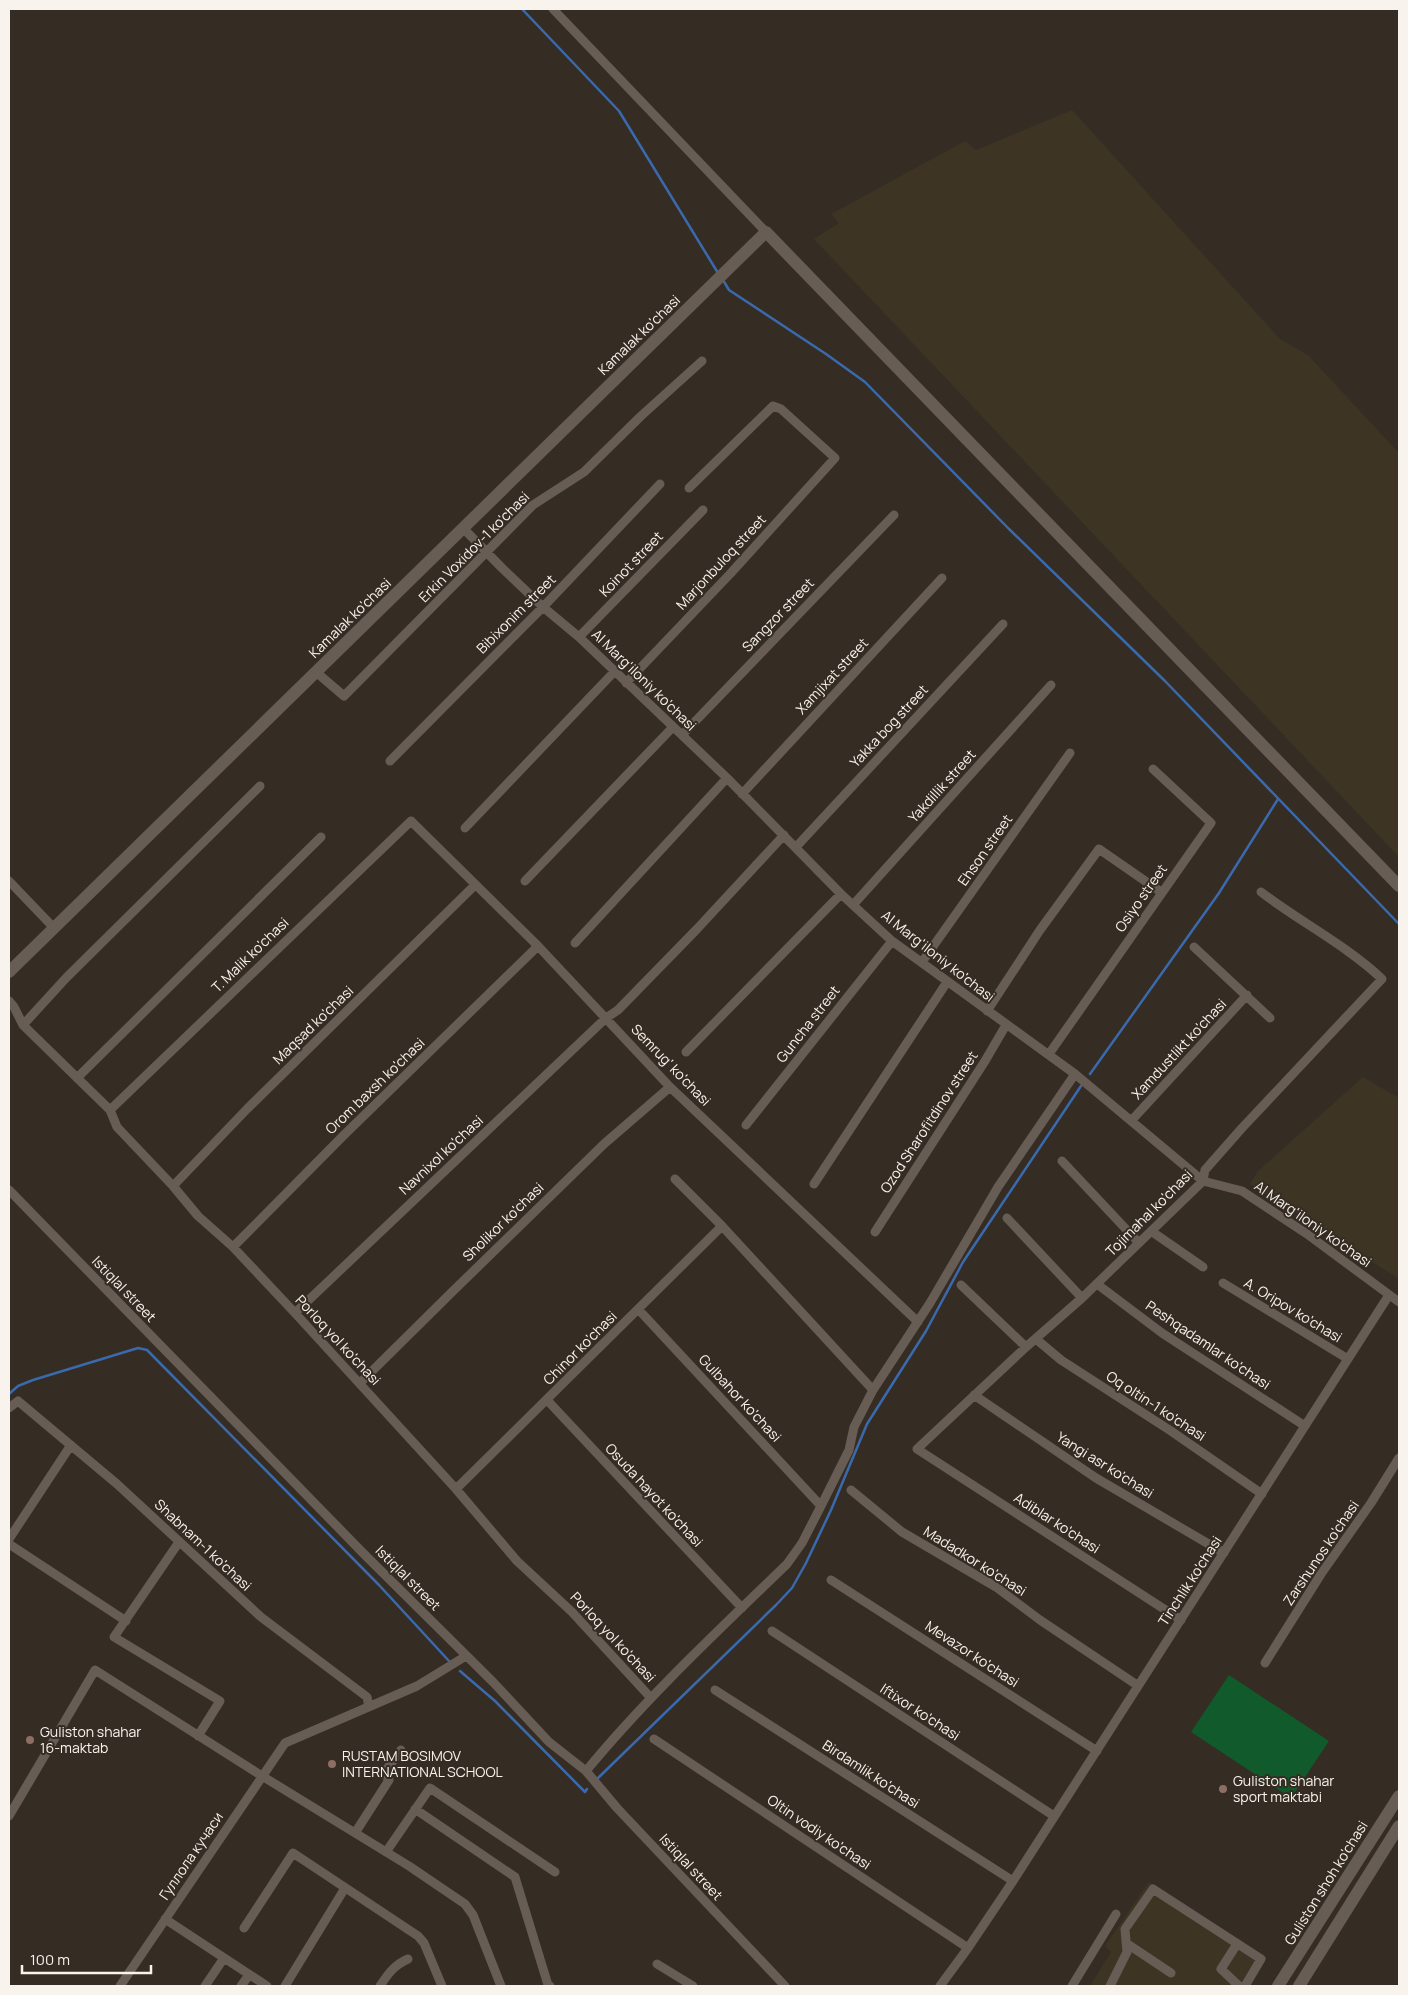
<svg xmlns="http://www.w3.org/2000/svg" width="1408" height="1995" viewBox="0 0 1408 1995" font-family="Manrope,sans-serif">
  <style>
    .industrial { fill: #3e3424 }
    .green { fill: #105a2b }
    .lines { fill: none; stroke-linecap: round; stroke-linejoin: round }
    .stream { stroke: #3a6aad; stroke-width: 2.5 }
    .minor { stroke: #675d54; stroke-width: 9 }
    .secondary { stroke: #675d54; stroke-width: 12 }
    .education-dot { fill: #8d6e63; stroke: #352c24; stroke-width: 2 }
    .labels { text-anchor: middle; stroke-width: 4; stroke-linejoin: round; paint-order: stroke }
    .street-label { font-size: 14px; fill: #f9f3ed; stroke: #352c24 }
    .poi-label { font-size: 14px; fill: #f9f3ed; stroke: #352c24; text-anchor: start }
  </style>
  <rect width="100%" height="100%" fill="#352c24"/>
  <path class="industrial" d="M1072,110L1280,339L1308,355L1399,453V857L814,239L839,223L831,214L965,141L976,150Z
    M1363,1077L1399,1098V1279L1250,1184L1257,1172Z
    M1149,1882L1265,1956L1247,1986H1090L1111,1952L1105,1946Z"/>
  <path class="green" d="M1229,1675L1329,1741L1291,1798L1191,1732Z"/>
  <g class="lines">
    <path class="stream" d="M522,9L619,111L718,273
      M723,280L729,290L826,354L865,382L1009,529L1165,681L1399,924
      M1090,1074L1219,893L1278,799
      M9,1394L18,1386L33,1380L138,1348L147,1350L379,1585L449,1661
      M460,1671L495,1701L585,1792L587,1789
      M597,1779L776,1605L792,1588L806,1563L831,1510L867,1424L926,1331L963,1262L1081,1086"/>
    <path class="minor" d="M553,9L766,232
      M463,528L502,568L543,607L579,637L727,778L841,894L892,941L1075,1074L1203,1181L1242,1191L1307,1234L1399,1302
      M579,637L703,510
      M316,672L344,696L533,505L584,472L641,416L702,361
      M626,683L730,574L835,458L781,409L773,406L689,488
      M682,735L894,515
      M390,761L543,607L660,484
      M742,794L942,578
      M465,828L614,672
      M796,847L1003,624
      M9,881L54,928
      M525,881L673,727
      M853,905L1051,685
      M575,943L727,778
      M1194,947L1270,1018
      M922,962L1070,753
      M9,1001L14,1007L23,1025L110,1110L117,1127L173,1186L198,1216L233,1247L295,1313L456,1489L517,1561L572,1612L651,1698
      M987,1011L1040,930L1099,849L1161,892
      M23,1025L66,978L260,786
      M686,1052L841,894
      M1049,1054L1211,823L1153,769
      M77,1078L321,837
      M110,1110L411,821L538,946L670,1087L918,1322
      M1131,1121L1247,995
      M746,1125L892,941
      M1062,1161L1139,1243
      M675,1179L722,1226L873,1390
      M814,1184L947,982
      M173,1186L247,1109L475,885
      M9,1190L365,1555L493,1682L549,1742L586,1771L617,1808L785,1986
      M1007,1218L1082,1298
      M1151,1231L1203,1267
      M875,1232L985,1061L1006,1025
      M233,1247L344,1135L538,946
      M1223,1283L1348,1359
      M1097,1284L1162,1333L1305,1426
      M961,1285L1026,1347
      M638,1309L821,1506
      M295,1313L606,1018L618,1010L697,929L784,835
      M1036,1339L1061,1360L1171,1431L1262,1494
      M360,1383L452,1292L604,1144L670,1087
      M974,1395L1096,1478L1224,1553
      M547,1400L742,1608
      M9,1408L18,1401L117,1484L261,1617L367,1697L369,1707
      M456,1489L722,1226
      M851,1490L902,1532L996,1587L1040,1620L1137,1685
      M9,1539L71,1445
      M179,1542L114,1637L220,1701L198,1736
      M9,1544L126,1621
      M831,1580L1097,1751
      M1181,1620L917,1449L1026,1347L1082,1298L1203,1181L1205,1170L1242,1128L1382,979C1346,945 1300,922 1261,892
      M772,1631L1054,1816
      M1265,1663L1321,1574L1371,1503L1399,1458
      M715,1690L1013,1881
      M654,1739L968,1948
      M586,1771C647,1697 718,1631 787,1564L802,1543L821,1506L849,1450L854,1427L873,1390L930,1303L998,1187L1075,1074
      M415,1809L515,1877L548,1985L550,1986
      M9,1816L95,1670L262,1776L409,1866L465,1904L473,1915L501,1986
      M355,1833L389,1780L384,1773L401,1750
      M386,1852L430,1788L555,1872
      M165,1919L267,1986
      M244,1928L293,1853L418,1936L424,1943L442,1986
      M1126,1943L1171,1973
      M1237,1944L1221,1969L1239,1986
      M657,1964L693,1986
      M120,1986L285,1743L417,1686L466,1656
      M205,1986L224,1958
      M241,1986L249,1975
      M285,1986L345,1888
      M380,1986C388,1974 394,1965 408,1959
      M940,1986L968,1948L1013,1881L1389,1295
      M1072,1986L1116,1914
      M1110,1986L1127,1952L1125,1929L1153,1889L1261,1959L1245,1986"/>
    <path class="secondary" d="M9,972L766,232L1399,886
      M1278,1986L1399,1796
      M1299,1986L1399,1826"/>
  </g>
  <g class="education-dot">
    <circle cx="30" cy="1740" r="5"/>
    <circle cx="332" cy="1764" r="5"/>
    <circle cx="1223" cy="1789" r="5"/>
  </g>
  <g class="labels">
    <g class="street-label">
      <text transform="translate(639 335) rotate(-44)" y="5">Kamalak ko'chasi</text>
      <text transform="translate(474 547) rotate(-45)" y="5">Erkin Voxidov-1 ko'chasi</text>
      <text transform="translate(721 562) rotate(-47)" y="5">Marjonbuloq street</text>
      <text transform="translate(631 564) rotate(-46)" y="5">Koinot street</text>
      <text transform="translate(516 614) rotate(-45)" y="5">Bibixonim street</text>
      <text transform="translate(778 615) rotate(-46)" y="5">Sangzor street</text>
      <text transform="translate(350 618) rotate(-44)" y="5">Kamalak ko'chasi</text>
      <text transform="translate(832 676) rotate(-47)" y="5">Xamjixat street</text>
      <text transform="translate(644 680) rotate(44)" y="5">Al Marg'iloniy ko'chasi</text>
      <text transform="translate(889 726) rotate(-47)" y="5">Yakka bog street</text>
      <text transform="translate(942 786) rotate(-48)" y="5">Yakdillik street</text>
      <text transform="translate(985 850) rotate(-55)" y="5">Ehson street</text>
      <text transform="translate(1141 898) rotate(-55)" y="5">Osiyo street</text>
      <text transform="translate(250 955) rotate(-44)" y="5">T. Malik ko'chasi</text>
      <text transform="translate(938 956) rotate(38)" y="5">Al Marg'iloniy ko'chasi</text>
      <text transform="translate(808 1024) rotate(-52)" y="5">Guncha street</text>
      <text transform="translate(313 1025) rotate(-44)" y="5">Maqsad ko'chasi</text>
      <text transform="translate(1179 1049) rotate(-47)" y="5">Xamdustlikt ko'chasi</text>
      <text transform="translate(671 1065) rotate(46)" y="5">Semrug' ko'chasi</text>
      <text transform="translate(375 1086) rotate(-44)" y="5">Orom baxsh ko'chasi</text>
      <text transform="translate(929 1122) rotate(-57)" y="5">Ozod Sharofitdinov street</text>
      <text transform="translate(441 1155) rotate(-43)" y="5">Navnixol ko'chasi</text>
      <text transform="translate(1149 1213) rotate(-45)" y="5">Tojimahal ko'chasi</text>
      <text transform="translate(503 1222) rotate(-44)" y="5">Sholikor ko'chasi</text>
      <text transform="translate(1313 1224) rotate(35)" y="5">Al Marg'iloniy ko'chasi</text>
      <text transform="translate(124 1289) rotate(46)" y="5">Istiqlal street</text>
      <text transform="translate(1293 1310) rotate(31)" y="5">A. Oripov ko'chasi</text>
      <text transform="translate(338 1340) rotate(47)" y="5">Porloq yol ko'chasi</text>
      <text transform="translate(1208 1345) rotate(34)" y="5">Peshqadamlar ko'chasi</text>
      <text transform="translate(580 1348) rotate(-45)" y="5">Chinor ko'chasi</text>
      <text transform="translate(740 1398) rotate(47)" y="5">Gulbahor ko'chasi</text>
      <text transform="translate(1156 1406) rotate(33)" y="5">Oq oltin-1 ko'chasi</text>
      <text transform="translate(1105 1465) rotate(32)" y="5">Yangi asr ko'chasi</text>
      <text transform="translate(654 1495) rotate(47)" y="5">Osuda hayot ko'chasi</text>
      <text transform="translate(1057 1523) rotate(33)" y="5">Adiblar ko'chasi</text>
      <text transform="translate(203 1545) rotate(43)" y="5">Shabnam-1 ko'chasi</text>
      <text transform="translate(1321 1553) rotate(-56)" y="5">Zarshunos ko'chasi</text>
      <text transform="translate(975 1561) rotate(32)" y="5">Madadkor ko'chasi</text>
      <text transform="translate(408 1578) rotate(45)" y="5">Istiqlal street</text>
      <text transform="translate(1190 1581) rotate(-57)" y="5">Tinchlik ko'chasi</text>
      <text transform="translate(613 1637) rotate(47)" y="5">Porloq yol ko'chasi</text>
      <text transform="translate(972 1654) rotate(33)" y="5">Mevazor ko'chasi</text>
      <text transform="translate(920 1712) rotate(33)" y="5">Iftixor ko'chasi</text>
      <text transform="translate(871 1774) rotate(33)" y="5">Birdamlik ko'chasi</text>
      <text transform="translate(819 1832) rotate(34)" y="5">Oltin vodiy ko'chasi</text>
      <text transform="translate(191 1856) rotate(-56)" y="5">Гуллола кучаси</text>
      <text transform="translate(691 1867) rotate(47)" y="5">Istiqlal street</text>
      <text transform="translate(1326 1883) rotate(-58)" y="5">Guliston shoh ko'chasi</text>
    </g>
    <g class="poi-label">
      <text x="40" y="1737">Guliston shahar<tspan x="40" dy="16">16-maktab</tspan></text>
      <text x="342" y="1761">RUSTAM BOSIMOV<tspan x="342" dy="16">INTERNATIONAL SCHOOL</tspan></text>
      <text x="1233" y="1786">Guliston shahar<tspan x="1233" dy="16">sport maktabi</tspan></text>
    </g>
  </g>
  <rect width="1408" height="1995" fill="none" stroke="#f9f3ed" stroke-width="20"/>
  <path d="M22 1965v8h129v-8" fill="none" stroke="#f9f3ed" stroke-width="2.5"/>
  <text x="30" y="1965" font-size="15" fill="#f9f3ed" stroke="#352c24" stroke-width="4" paint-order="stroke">100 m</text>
</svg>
